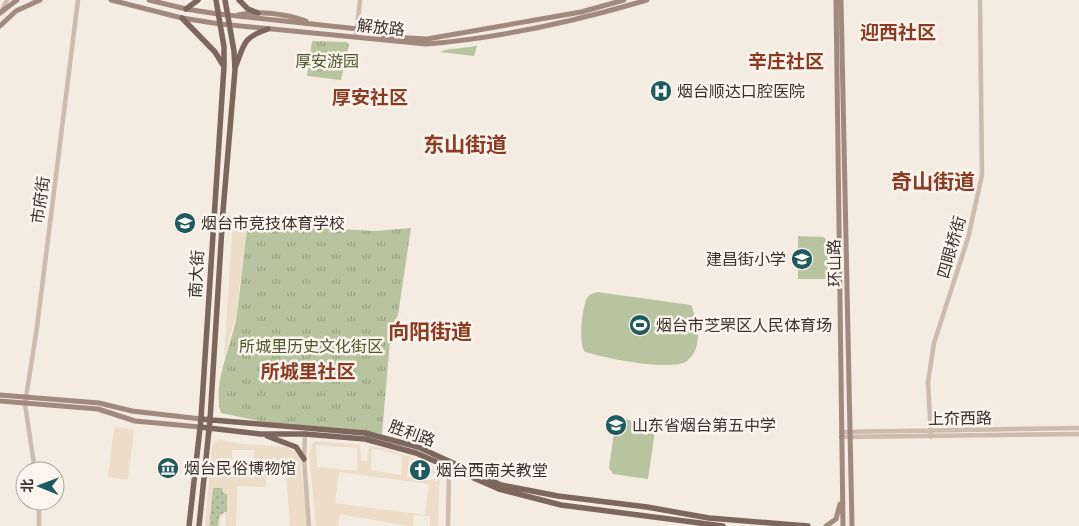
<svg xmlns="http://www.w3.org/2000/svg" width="1079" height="526" viewBox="0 0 1079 526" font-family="'Noto Sans','Noto Sans SC',sans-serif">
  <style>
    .grass { fill: url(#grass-dots) }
    .park { fill: url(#park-tufts) }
    .pitch { fill: #b8c4a0 }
    .plaza { fill: #ecdcc8; fill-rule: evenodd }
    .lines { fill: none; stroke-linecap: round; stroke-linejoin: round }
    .tertiary { stroke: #cdbbac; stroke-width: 4.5 }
    .secondary { stroke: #a18a7d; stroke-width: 5 }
    .primary { stroke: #7d675c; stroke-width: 5.5 }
    .labels { text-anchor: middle; stroke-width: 5; stroke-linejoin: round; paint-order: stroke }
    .street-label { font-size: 16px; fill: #3b302b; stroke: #fbf5ee }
    .park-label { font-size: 16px; fill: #4a5a2e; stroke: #fbf5ee }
    .poi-label { font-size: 16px; fill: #3b302b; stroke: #fbf5ee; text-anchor: start }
    .quarter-label { font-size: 19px; font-weight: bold; fill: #8c3b22; stroke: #fbf5ee }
    .district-label { font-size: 21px; font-weight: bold; fill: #8c3b22; stroke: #fbf5ee }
  </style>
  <defs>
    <pattern id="grass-dots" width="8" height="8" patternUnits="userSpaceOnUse" patternTransform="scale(1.25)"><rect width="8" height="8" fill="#b8c4a0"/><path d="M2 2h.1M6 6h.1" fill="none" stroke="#97a083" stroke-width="1.8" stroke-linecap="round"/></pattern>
    <pattern id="park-tufts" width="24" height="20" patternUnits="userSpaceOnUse" patternTransform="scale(1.25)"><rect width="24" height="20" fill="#b8c4a0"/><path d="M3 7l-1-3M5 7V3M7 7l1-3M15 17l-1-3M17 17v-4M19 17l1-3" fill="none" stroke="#97a083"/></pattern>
  </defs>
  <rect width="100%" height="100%" fill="#f4ebe1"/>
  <path class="grass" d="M267,449H283L282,459H267Z
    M213,488H223L227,494V512H224L219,518L218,526H209Z"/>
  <path class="park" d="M312,41L347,42L349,45L341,80L307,76Z
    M477,46L474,56L440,52L445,50Z
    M248,223L374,231L411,228L398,315L391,329L382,434L260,421L221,413C212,386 231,346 236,319C241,287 243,255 248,223Z"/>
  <path class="pitch" d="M798,236L823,237L827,240L829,279H798Z
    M597,292L691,305C693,308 699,332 698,337C697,346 695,355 687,361C671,372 605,358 585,352C578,343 582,308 587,298C589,294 593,294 597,292Z
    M616,418L656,424L648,479L613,474L609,468Z"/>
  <path class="plaza" d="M233,219L256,220L255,223H247L236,314L224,358Z
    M114,427L134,430L128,480L108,477Z
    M219,439L241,444L287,447L295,452L300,460L302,476L308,526H290L285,461L258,460L257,473H266V487L237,486L236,526H226L225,514L221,516L220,526H218L220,515L227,512V494L223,493L222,488H213L209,526H205L212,446ZM232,450H254V471H232Z
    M315,441L360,445L361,461H367L369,446L387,449L431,465L440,471L438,526H430V516L413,515V526H409L340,514L338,526H316L309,455L312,444ZM316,445L357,448V471L317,467ZM372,448L402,456L401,475L371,470ZM409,459L432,466L433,474H438V481L407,477ZM339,472L429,484L425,515L335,503Z"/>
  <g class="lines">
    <path class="tertiary" d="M2,10L7,0
      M356,37L360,0
      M841,432L1079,428
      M305,433L304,459L309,526
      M841,437L1079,434
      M931,437L928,382L934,343L968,238L982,175L980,0
      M35,471L25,404L37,327L78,0
      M39,526V501
      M448,526L449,468"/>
    <path class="secondary" d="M111,0L182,18L220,24L426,44C500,38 576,21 647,0
      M149,0L186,9L218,14L358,29L391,37L427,39L581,12L624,0
      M836,0L843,526
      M841,0L852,526
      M0,13L17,0
      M238,15C259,10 286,14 306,21
      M0,26L16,11L40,0
      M0,395L99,403L132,411L201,419
      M0,401L98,409L135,421L200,427
      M826,526L836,519L840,504"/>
    <path class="primary" d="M239,0L248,9L258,13
      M186,9L198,0
      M182,18L215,52L223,65
      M235,68C245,43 242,38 268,29
      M201,419L365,433L418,447L501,485L558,496L647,507L709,518L808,526
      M200,427L260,434H305L365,439L416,453L499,489L561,505L723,526
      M267,436L296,447L304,459
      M189,526L201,419L224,66V47L216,0
      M199,526L210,420L223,211L235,70L234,51L225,0"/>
  </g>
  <defs>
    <g id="hospital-disc" transform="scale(1.125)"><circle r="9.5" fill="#1f5a5e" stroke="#fbf5ee"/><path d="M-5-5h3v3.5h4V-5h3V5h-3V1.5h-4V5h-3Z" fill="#fff"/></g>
    <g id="school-disc" transform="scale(1.125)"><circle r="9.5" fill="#1f5a5e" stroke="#fbf5ee"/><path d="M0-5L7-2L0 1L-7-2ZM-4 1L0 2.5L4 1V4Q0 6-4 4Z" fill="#fff"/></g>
    <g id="stadium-disc" transform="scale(1.125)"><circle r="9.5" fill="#1f5a5e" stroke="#fbf5ee"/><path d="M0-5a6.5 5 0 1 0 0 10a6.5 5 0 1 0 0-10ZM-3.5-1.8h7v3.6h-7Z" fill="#fff"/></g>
    <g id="museum-disc" transform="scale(1.125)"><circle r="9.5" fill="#1f5a5e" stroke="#fbf5ee"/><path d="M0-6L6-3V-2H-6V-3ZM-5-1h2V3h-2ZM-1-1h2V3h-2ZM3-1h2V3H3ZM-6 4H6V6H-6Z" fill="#fff"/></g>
    <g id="church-disc" transform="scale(1.125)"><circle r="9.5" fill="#1f5a5e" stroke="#fbf5ee"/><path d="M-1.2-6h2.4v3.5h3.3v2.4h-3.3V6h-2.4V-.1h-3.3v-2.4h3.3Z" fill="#fff"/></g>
  </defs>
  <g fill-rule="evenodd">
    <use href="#hospital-disc" x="661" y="91"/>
    <use href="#school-disc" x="185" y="223"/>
    <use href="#school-disc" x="802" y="259"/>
    <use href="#stadium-disc" x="640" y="325"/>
    <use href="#school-disc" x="616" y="425"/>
    <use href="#museum-disc" x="168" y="468"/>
    <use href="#church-disc" x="420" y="470"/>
  </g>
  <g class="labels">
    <g class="street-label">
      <text transform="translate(381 27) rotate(6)" y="6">解放路</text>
      <text transform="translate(40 200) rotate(-82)" y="6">市府街</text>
      <text transform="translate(951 247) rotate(-74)" y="6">四眼桥街</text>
      <text transform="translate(834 263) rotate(-91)" y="6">环山路</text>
      <text transform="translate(196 274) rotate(-87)" y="6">南大街</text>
      <text transform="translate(960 418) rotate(-1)" y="6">上夼西路</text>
      <text transform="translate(412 433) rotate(20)" y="6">胜利路</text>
    </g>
    <g class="park-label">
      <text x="327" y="67">厚安游园</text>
      <text x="311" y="352">所城里历史文化街区</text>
    </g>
    <g class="poi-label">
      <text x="677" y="97">烟台顺达口腔医院</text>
      <text x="201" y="229">烟台市竞技体育学校</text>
      <text x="786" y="265" text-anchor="end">建昌街小学</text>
      <text x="656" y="331">烟台市芝罘区人民体育场</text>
      <text x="632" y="431">山东省烟台第五中学</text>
      <text x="184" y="474">烟台民俗博物馆</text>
      <text x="436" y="476">烟台西南关教堂</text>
    </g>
    <g class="quarter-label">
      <text x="898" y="39">迎西社区</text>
      <text x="786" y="68">辛庄社区</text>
      <text x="370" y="104">厚安社区</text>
      <text x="308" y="378">所城里社区</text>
    </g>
    <g class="district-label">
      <text x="465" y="152">东山街道</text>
      <text x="933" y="189">奇山街道</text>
      <text x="430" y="339">向阳街道</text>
    </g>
  </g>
  <g transform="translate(40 486) rotate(271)"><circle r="24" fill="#fbf5ee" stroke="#aea6a0"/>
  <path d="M0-4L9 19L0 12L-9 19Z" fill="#1f5a5e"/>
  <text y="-8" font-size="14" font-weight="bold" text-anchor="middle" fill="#3b302b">北</text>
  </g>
</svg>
